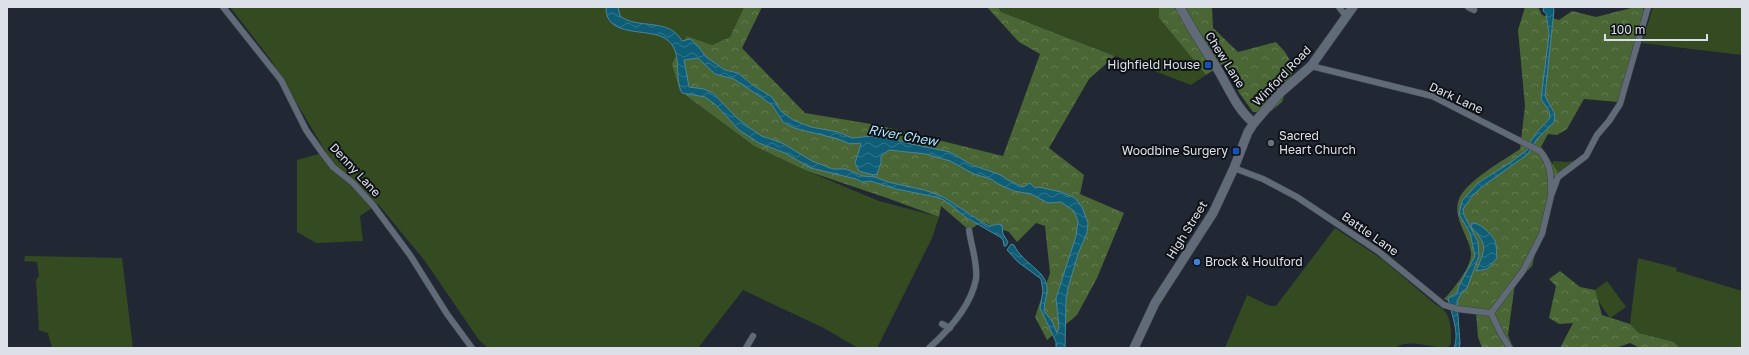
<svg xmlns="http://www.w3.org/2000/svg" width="1749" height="355" viewBox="0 0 1749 355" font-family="'Golos Text',sans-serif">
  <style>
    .grass { fill: #344b22 }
    .forest { fill: url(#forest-crowns) }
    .water { fill: url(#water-waves); stroke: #4c8599 }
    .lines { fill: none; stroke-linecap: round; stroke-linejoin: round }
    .street-casing { stroke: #3c434c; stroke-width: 7 }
    .secondary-casing { stroke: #3c434c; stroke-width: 10 }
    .street { stroke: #616a77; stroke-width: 6 }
    .secondary { stroke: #616a77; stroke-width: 9 }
    .transit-dot { fill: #1a4fb4; stroke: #0e1116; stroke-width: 1.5 }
    .worship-dot { fill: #6b7280; stroke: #0e1116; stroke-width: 1.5 }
    .shop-dot { fill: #3f7fe0; stroke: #0e1116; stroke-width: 1.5 }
    .labels { text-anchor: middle; stroke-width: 4; stroke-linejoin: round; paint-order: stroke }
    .street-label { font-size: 12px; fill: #dce1e9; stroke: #0e1116 }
    .poi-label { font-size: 12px; fill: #dce1e9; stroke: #0e1116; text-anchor: end }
    .water-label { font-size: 13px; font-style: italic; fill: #ade6fe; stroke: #0e1116 }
  </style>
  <defs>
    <pattern id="forest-crowns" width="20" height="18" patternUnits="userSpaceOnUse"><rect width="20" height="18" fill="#4a6634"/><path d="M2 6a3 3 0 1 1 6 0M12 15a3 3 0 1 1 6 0" fill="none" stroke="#647c51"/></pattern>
    <pattern id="water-waves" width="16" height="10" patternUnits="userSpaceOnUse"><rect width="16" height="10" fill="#0e5e77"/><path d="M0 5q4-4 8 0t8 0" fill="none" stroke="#30758a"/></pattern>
  </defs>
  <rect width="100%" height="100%" fill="#212834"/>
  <path class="grass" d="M230,7H744L730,37L712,45L687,36L680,91L754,146L807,171L879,201L939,217L932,238L877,348H858L824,328L743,290L698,348H488L479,340L425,261L378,204L360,216L363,241L316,243L297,232V160L326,152L271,60Z
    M998,7H1159V18L1206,75L1191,85L1001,12Z
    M1653,7H1742V55L1642,43Z
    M1553,161L1566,162L1575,161L1553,186Z
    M1335,228L1382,259L1435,304C1452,312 1451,326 1451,344L1447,348C1431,348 1408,338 1395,348H1225L1247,295L1270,306H1276Z
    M25,256L122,258L133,348H52L48,333L39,330L36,280L39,276L37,262L24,261Z
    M1638,258L1677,268L1676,271L1742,291V348H1680L1674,342L1639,333L1630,324Z
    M1607,281L1626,307L1610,318L1592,292Z"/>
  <path class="forest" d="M744,7H762L742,48L805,113L877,125L1003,156L1040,54L1019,42L987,7H998L1001,12L1115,56L1089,79L1049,148L1084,175L1080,194L1124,213L1097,278L1077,315L1047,340L1035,317L1050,273L1045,226L1036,223L1017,242L1009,232L982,222L969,230L941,206L939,217L887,198L807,171L754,146L680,91L672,64L687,36L712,45L730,37Z
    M1159,7H1212L1213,28L1238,52L1276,42L1285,52L1294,67L1282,102L1270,112H1253L1240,94L1223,64L1206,75L1159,18Z
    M1525,7H1538L1542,15L1559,20L1572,11L1596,17L1635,7H1643L1644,11L1619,102L1584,99L1567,129L1557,135L1548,134L1541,147L1558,172L1554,179L1532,266L1515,283L1508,335L1513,348H1482L1478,337L1476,312L1460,307L1444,299C1453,290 1473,265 1471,252C1468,234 1452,218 1459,199C1466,181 1504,160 1520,149L1525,106L1518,30Z
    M1560,271L1580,287L1595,290L1602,315L1630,324L1639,333L1674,342L1680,348H1640L1630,343L1615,348H1560L1573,323L1559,324L1549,318L1556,286L1549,279Z"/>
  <path class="water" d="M606,7H618L620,16C638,30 669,17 682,41L690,39L698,46L706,57L725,70L738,73L754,86L772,97L781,111L793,120L811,127L838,132L852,138L872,136L878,138L881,135L907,143L950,152L972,165L1001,175L1006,179L1023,187L1030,183L1035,188L1039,187L1061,192L1075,198L1082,207L1088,223L1087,233L1078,254L1068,288L1066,300L1065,348H1056V342L1040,308L1043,291L1041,279L1018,262L1007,250L1011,244L1014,245C1022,263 1044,269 1047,286C1048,294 1044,303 1044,311L1052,321L1057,333L1059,327L1056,298L1076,236L1078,221L1074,211L1061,202L1048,203L1031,194L1014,191L998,184L991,179L974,174L950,161L926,154L889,150L881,156V163L877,174L872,175L859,171L855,163L861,144L860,143L850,144L838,139L794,128L783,122L772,105L765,100L734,79L715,74L698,58L684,60L689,87L704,89L713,93L736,117L751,129L762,136L782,143L812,161L833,169H846L863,176L875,177L888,182L924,190L939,195L945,198L985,224L990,226L998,224L1002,225L1003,234L1008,242L1006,246H1004L1003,240L1000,237L967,218L944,200L936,197L896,189L870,181L862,182L856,179L811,168L785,153L759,143L739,130L716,105L705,97L682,93C673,76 684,51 666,39C649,27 605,39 606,7Z
    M1544,7H1553L1554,10L1545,96L1555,114L1554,122L1537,139L1528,154L1483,186L1473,195L1463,209L1464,215L1478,242L1479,256L1467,288L1462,292L1457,301L1460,344L1459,348H1454C1460,332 1451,314 1448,298L1457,293L1459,286L1475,256L1470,233L1459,214L1462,201L1478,183L1514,160L1529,148L1530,142L1537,132L1550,118L1549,111L1541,99L1549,34L1546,13L1543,11Z
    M1472,223C1479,222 1492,234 1495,241C1497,245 1496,253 1497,258L1487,269L1476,271C1485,250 1489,245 1471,227Z"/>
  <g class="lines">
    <g class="street-casing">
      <path id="street" d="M223,7L281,80L306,130L323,154L333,167L353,183L373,205L410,255L447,314L472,348
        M1339,7L1346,16
        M1468,7L1474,10
        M1311,66L1432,96L1540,151C1551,163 1551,177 1551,193
        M1234,168L1263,179L1297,197L1378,251L1444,305L1458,309L1491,313
        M1491,313L1523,271L1542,234L1551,196L1558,177L1586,156L1597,135L1609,121L1620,104L1648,7
        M1491,313L1501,334L1510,348
        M942,324L950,328
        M746,348L753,336
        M929,348C948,331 971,306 976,279C978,264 971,245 969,230"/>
    </g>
    <g class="secondary-casing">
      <path id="secondary" d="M1180,7C1191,29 1205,49 1218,70C1229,88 1237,110 1254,123
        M1134,348L1155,303L1213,213L1234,168L1248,132L1254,123L1280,93L1311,66L1353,7"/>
    </g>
    <use href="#street" class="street"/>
    <use href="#secondary" class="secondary"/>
  </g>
  <g class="transit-dot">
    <rect x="1204" y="61" width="8" height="8" rx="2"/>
    <rect x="1232" y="147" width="8" height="8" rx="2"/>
  </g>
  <circle class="worship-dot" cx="1271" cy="143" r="4"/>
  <circle class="shop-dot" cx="1197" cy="262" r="4"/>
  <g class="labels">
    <g class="street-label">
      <text transform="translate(1225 60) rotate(58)" y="4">Chew Lane</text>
      <text transform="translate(1282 76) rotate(-46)" y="4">Winford Road</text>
      <text transform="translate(1456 98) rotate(25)" y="4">Dark Lane</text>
      <text transform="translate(355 170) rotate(47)" y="4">Denny Lane</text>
      <text transform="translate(1187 230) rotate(-58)" y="4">High Street</text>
      <text transform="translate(1370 234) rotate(35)" y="4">Battle Lane</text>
    </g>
    <g class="poi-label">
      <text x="1200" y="69">Highfield House</text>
      <text x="1279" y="140" text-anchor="start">Sacred<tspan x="1279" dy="14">Heart Church</tspan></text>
      <text x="1228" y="155">Woodbine Surgery</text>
      <text x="1205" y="266" text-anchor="start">Brock &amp; Houlford</text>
    </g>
    <g class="water-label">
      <text transform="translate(903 135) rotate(10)" y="5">River Chew</text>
    </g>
  </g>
  <rect width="1749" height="355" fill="none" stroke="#dce1e9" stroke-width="16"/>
  <path d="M1605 34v6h102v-6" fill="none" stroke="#dce1e9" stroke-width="2"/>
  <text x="1611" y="34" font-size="12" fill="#dce1e9" stroke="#0e1116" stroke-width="3" paint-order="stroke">100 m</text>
</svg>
